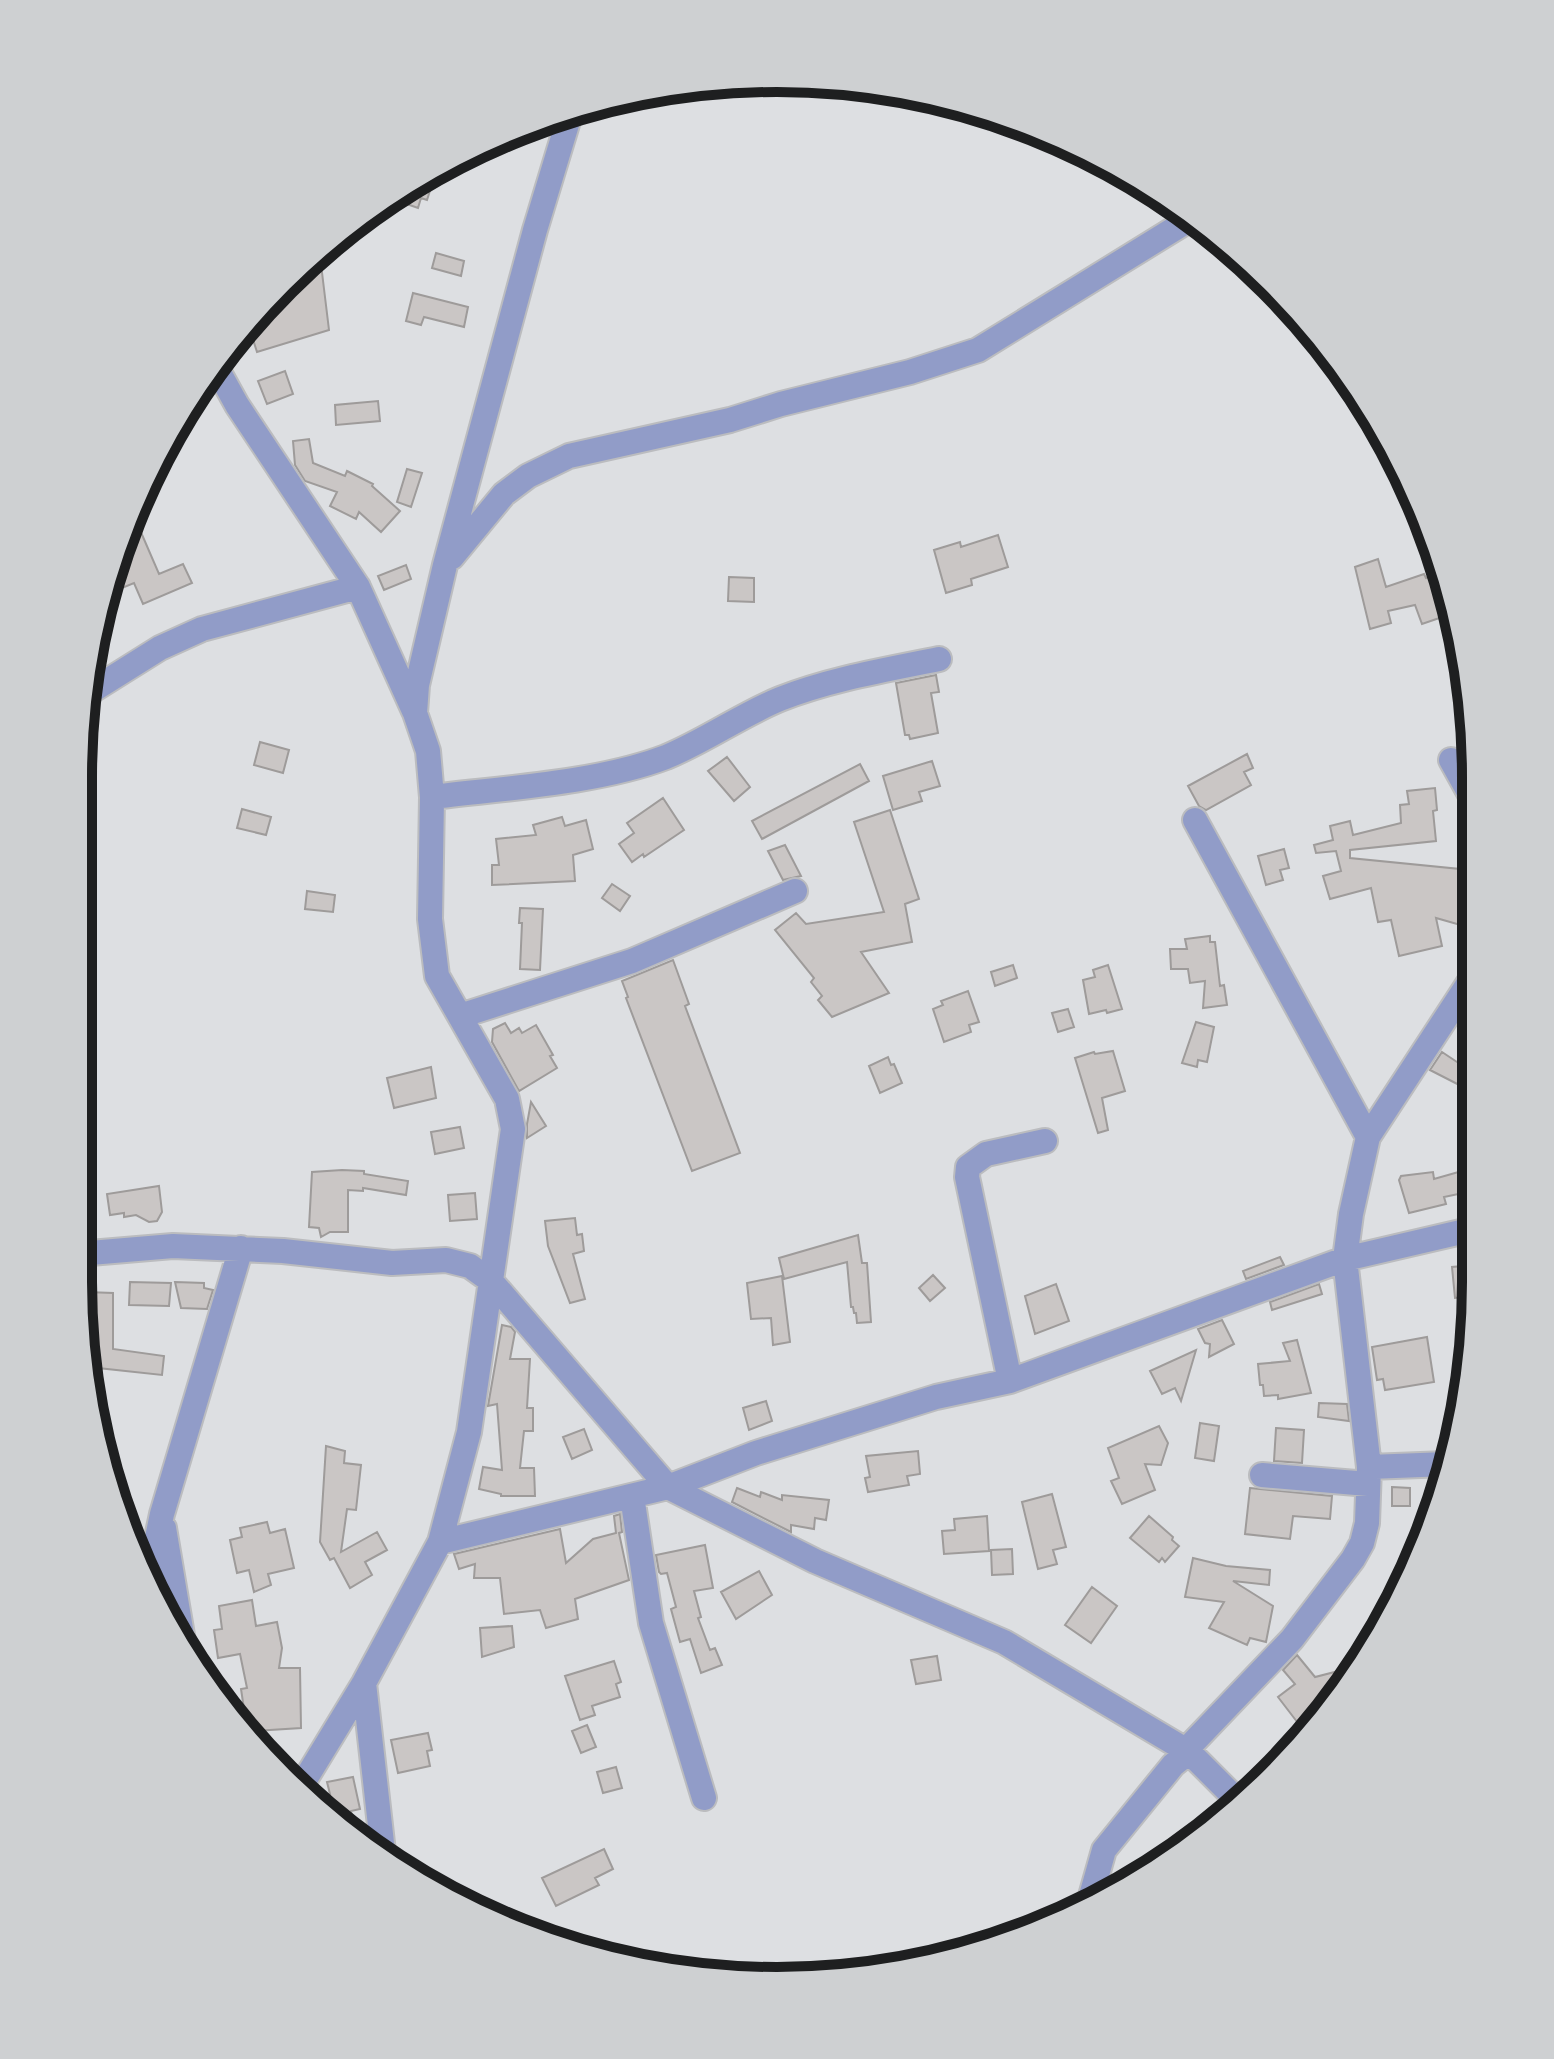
<svg xmlns="http://www.w3.org/2000/svg" width="1554" height="2059" viewBox="0 0 1554 2059" font-family="Arial,sans-serif">
  <style>
    .building { fill: #cac6c5; stroke: #9e9b9a; stroke-width: 2 }
    .lines { fill: none; stroke-linecap: round; stroke-linejoin: round }
    .minor-casing { stroke: #bbbcbf; stroke-width: 28 }
    .minor { stroke: #919cc8; stroke-width: 24 }
    .rim { fill: none; stroke: #1e1f20; stroke-width: 10 }
  </style>
  <rect width="100%" height="100%" fill="#dddfe2"/>
  <path class="building" d="M437,169L427,200L421,198L418,208L401,202L404,192H401Z
    M436,253L464,261L461,276L432,268Z
    M320,256L329,330L257,352L250,330L275,305L291,299L290,288Z
    M413,293L468,307L464,327L424,317L421,325L406,321Z
    M285,371L293,394L267,404L258,381Z
    M378,401L380,421L336,425L335,405Z
    M309,439L313,463L345,476L347,471L373,484L372,486L400,511L381,532L359,512L356,519L330,506L337,492L305,481L295,465L293,441Z
    M407,469L422,473L411,507L397,502Z
    M140,530L159,574L183,564L192,583L143,604L134,583L122,588L114,569L130,534Z
    M998,535L1008,567L971,579L972,585L946,593L934,550L960,542L961,547Z
    M1378,559L1386,587L1424,574L1426,578L1440,573L1451,614L1422,624L1415,605L1388,611L1391,623L1370,629L1355,567Z
    M406,565L411,579L384,590L378,576Z
    M729,577L754,578V602L728,601Z
    M936,675L939,692L931,693L938,733L910,739L909,735H905L896,683Z
    M260,742L289,750L283,773L254,765Z
    M1247,754L1253,768L1244,772L1251,785L1206,810L1199,806L1188,786Z
    M727,757L750,787L734,801L708,771Z
    M932,761L940,786L919,792L922,801L893,810L883,776Z
    M860,764L869,781L762,839L752,821Z
    M1435,788L1437,810L1433,811L1436,841L1350,850V858L1470,870L1464,926L1436,918L1442,946L1399,956L1391,920L1378,922L1371,888L1330,899L1323,876L1341,871L1336,851L1316,853L1314,845L1333,840L1330,826L1350,821L1353,835L1401,823L1400,805L1409,804L1407,791Z
    M663,798L684,830L644,857L643,854L632,862L619,844L634,833L627,823Z
    M242,809L271,817L266,835L237,828Z
    M890,810L919,899L905,904L912,942L861,952L889,993L832,1017L818,1000L822,996L811,982L814,978L775,930L796,913L806,924L884,912L854,822Z
    M562,817L565,826L586,820L593,849L573,855L575,881L492,885V865H499L496,839L536,835L533,825Z
    M785,845L801,876L783,880L768,851Z
    M1284,849L1289,868L1280,870L1283,880L1266,885L1258,856Z
    M612,884L630,896L620,911L602,898Z
    M307,891L335,895L333,912L305,909Z
    M520,908L543,909L540,970L520,969L522,923H519Z
    M1210,936V942H1215L1220,986L1224,985L1227,1005L1203,1008L1205,981L1190,983L1188,969H1171L1170,949H1187L1185,939Z
    M673,960L689,1004L685,1006L740,1153L692,1171L626,998L628,997L622,981Z
    M1013,965L1017,978L995,986L991,972Z
    M1108,965L1122,1009L1107,1013L1106,1010L1089,1014L1083,980L1095,977L1093,970Z
    M968,991L979,1022L969,1025L971,1032L944,1042L933,1009L943,1005L941,1001Z
    M1068,1009L1074,1027L1058,1032L1052,1013Z
    M1196,1022L1214,1027L1207,1062L1198,1060L1197,1067L1182,1063Z
    M505,1023L511,1033L519,1028L522,1033L536,1025L553,1055L550,1056L557,1068L519,1091L492,1042L493,1029Z
    M1113,1051L1125,1091L1102,1098L1108,1130L1098,1133L1075,1058L1094,1052L1095,1054Z
    M1442,1052L1457,1062L1473,1057V1092L1430,1070Z
    M888,1057L891,1065L894,1064L902,1083L880,1093L869,1066Z
    M431,1067L436,1098L394,1108L387,1078Z
    M531,1102L546,1126L527,1138V1124Z
    M460,1127L464,1148L435,1154L431,1132Z
    M342,1170L364,1171V1174L408,1181L406,1195L363,1188V1191L348,1190V1232H330L321,1237L319,1228L309,1227L312,1172Z
    M1462,1171L1468,1192L1444,1197L1446,1204L1409,1213L1399,1180L1401,1176L1433,1172L1434,1179Z
    M159,1186L162,1212L157,1221L149,1222L136,1215L124,1217V1213L110,1215L107,1194Z
    M475,1193L477,1219L450,1221L448,1195Z
    M575,1218L577,1235L582,1234L584,1251L573,1254L585,1299L570,1303L548,1246L545,1221Z
    M858,1235L862,1263H867L871,1322L857,1323L856,1313H854L853,1307H851L847,1262L784,1279L779,1258Z
    M1280,1257L1284,1265L1246,1279L1243,1271Z
    M1474,1265V1296L1455,1298L1452,1267Z
    M933,1275L945,1288L930,1301L919,1288Z
    M782,1276L790,1342L773,1345L771,1318L751,1319L747,1283Z
    M130,1282L171,1283L169,1306L129,1305Z
    M175,1282L204,1283V1288L213,1290L207,1309L181,1308Z
    M1056,1284L1069,1321L1035,1334L1025,1296Z
    M1319,1284L1322,1294L1272,1310L1270,1302Z
    M86,1292L113,1293V1349L164,1356L162,1375L89,1367L86,1341Z
    M1222,1320L1234,1344L1209,1357L1210,1344L1205,1343L1198,1329Z
    M502,1325L511,1327L515,1332L510,1359H530L527,1408H533V1431H524L520,1468H534L535,1496H501V1494L479,1489L483,1467L502,1470L497,1404L488,1406Z
    M1427,1337L1434,1382L1385,1390L1383,1379L1377,1380L1372,1347Z
    M1297,1340L1311,1393L1278,1399V1395L1264,1396L1263,1385H1260L1258,1364L1290,1361L1283,1343Z
    M1196,1350L1181,1401L1175,1388L1162,1394L1150,1371Z
    M766,1401L772,1421L749,1430L743,1408Z
    M1319,1403L1347,1404L1349,1421L1318,1417Z
    M1200,1423L1219,1426L1214,1461L1195,1458Z
    M1159,1426L1168,1443L1161,1465L1145,1464L1155,1490L1122,1504L1111,1481L1119,1478L1108,1448Z
    M1276,1428L1304,1430L1302,1463L1274,1461Z
    M584,1429L592,1450L572,1459L563,1437Z
    M326,1446L345,1451L344,1463L361,1465L356,1510L347,1509L341,1552L377,1532L387,1550L365,1562L372,1575L350,1588L334,1558L330,1560L320,1542Z
    M918,1451L920,1474L907,1476L909,1485L868,1492L865,1478L870,1477L866,1456Z
    M1392,1487L1410,1488V1506H1392Z
    M737,1488L760,1497L761,1492L782,1500V1495L829,1500L826,1520L815,1518L814,1529L791,1525V1532L732,1502Z
    M1250,1488L1332,1496L1330,1519L1293,1516L1290,1539L1245,1534Z
    M1052,1494L1066,1547L1053,1550L1057,1564L1038,1569L1022,1502Z
    M620,1514L622,1532L619,1533L629,1580L575,1599L578,1619L546,1628L540,1610L504,1614L500,1578H474L475,1564L459,1569L454,1554L560,1529L566,1563L593,1539L616,1533L614,1516Z
    M987,1516L989,1551L944,1554L942,1531L955,1530L954,1519Z
    M1149,1516L1173,1537L1172,1540L1179,1546L1165,1562L1162,1558L1159,1562L1130,1538Z
    M267,1522L270,1533L285,1529L294,1568L268,1574L271,1585L254,1592L249,1570L237,1573L230,1540L242,1537L240,1528Z
    M705,1545L713,1588L694,1591L701,1617L698,1618L710,1650L715,1648L722,1665L701,1673L690,1639L680,1642L671,1609L676,1607L667,1573L661,1574L659,1572L656,1555Z
    M1012,1549L1013,1574L992,1575L991,1550Z
    M1193,1558L1226,1566L1270,1570L1269,1585L1233,1581L1273,1606L1266,1642L1250,1638L1247,1645L1209,1628L1224,1602L1185,1597Z
    M759,1571L772,1595L736,1619L721,1592Z
    M1092,1587L1117,1606L1091,1643L1065,1625Z
    M252,1600L256,1626L277,1622L282,1648L279,1668H300L301,1728L253,1731L246,1722L241,1689L247,1688L240,1654L218,1658L214,1630L222,1629L219,1606Z
    M512,1626L514,1647L482,1657L480,1628Z
    M1297,1655L1315,1677L1358,1666L1310,1732L1304,1725L1301,1727L1278,1697L1295,1684L1283,1670Z
    M937,1656L941,1680L916,1684L911,1660Z
    M614,1661L621,1682L616,1684L620,1697L592,1706L595,1715L580,1720L565,1676Z
    M587,1725L596,1747L581,1753L572,1731Z
    M428,1733L432,1750L427,1751L430,1766L398,1773L391,1740Z
    M616,1767L622,1788L603,1793L597,1772Z
    M353,1777L360,1809L351,1811L354,1833L316,1807L309,1799L330,1794L327,1782Z
    M604,1849L613,1869L595,1878L599,1885L556,1906L542,1878Z"/>
  <g class="lines">
    <g class="minor-casing">
      <path id="minor" d="M216,367L237,405L358,587L414,711
        M452,557L504,494L528,476L569,456L730,420L781,404L910,372L978,350L1192,218
        M85,695L160,648L202,629L358,587
        M1451,760L1471,796
        M432,797C505,788 598,783 666,757C705,741 741,715 780,699C831,679 885,670 939,659
        M1195,820L1368,1137
        M460,1016L632,961L795,891
        M78,1254L173,1246L283,1251L392,1263L446,1260L470,1266L491,1281L668,1487
        M1010,1381L967,1177L968,1167L986,1154L1045,1141
        M1369,1467L1447,1464
        M1262,1475L1368,1484
        M658,1489L668,1487L815,1561L1004,1642L1189,1752L1239,1802
        M632,1496L651,1623L704,1798
        M164,1528L184,1647
        M440,1542L668,1487L756,1453L936,1397L1010,1381L1345,1259L1474,1229
        M149,1576L162,1514L241,1248
        M364,1683L383,1852
        M1186,1750L1292,1639L1353,1559L1362,1543L1367,1523L1369,1467L1345,1259L1351,1214L1368,1137L1472,978
        M300,1788L364,1683L440,1542L469,1432L513,1129L507,1099L437,976L430,919L432,797L428,751L415,713L417,685L445,565L535,230L571,111
        M1091,1896L1104,1850L1173,1765L1189,1752"/>
    </g>
    <use href="#minor" class="minor"/>
  </g>
  <path d="M0 0H1554V2059H0ZM777 92H777A685 685 0 0 1 1462 777V1282A685 685 0 0 1 777 1967H777A685 685 0 0 1 92 1282V777A685 685 0 0 1 777 92Z" fill="#ced0d2" fill-rule="evenodd"/>
  <path class="rim" d="M777 92H777A685 685 0 0 1 1462 777V1282A685 685 0 0 1 777 1967H777A685 685 0 0 1 92 1282V777A685 685 0 0 1 777 92Z"/>
</svg>
